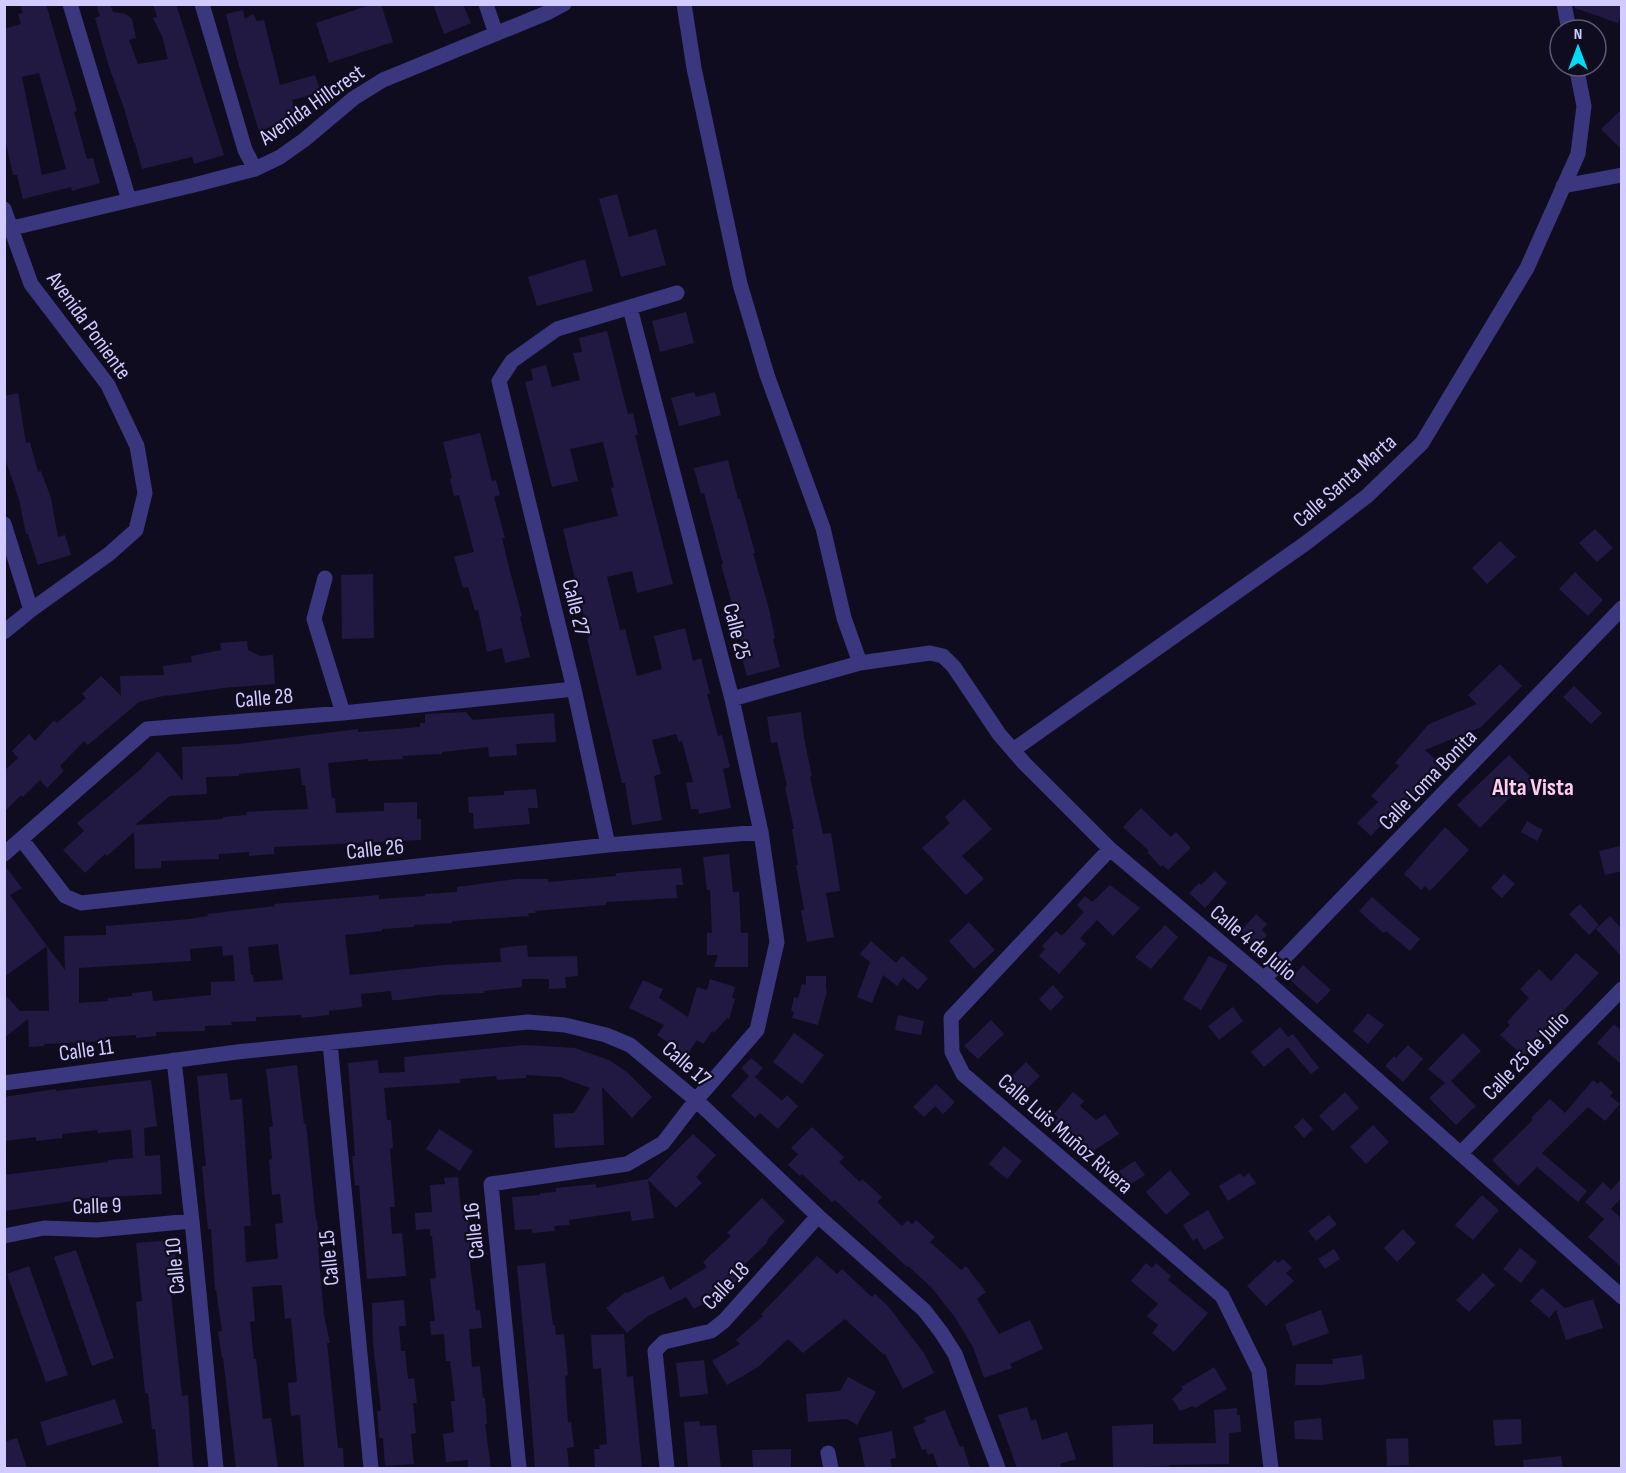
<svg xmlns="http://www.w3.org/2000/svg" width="1626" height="1473" viewBox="0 0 1626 1473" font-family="'Sofia Sans Condensed',sans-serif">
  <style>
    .building { fill: #211941; fill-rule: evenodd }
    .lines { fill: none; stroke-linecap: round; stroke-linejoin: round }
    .minor { stroke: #3a377f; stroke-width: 15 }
    .labels { text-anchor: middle; stroke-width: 4.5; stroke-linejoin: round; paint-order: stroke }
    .street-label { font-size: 22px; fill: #d1cbff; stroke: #100c20 }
    .neighbourhood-label { font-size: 24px; font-weight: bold; fill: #ffcded; stroke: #100c20 }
  </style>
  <rect width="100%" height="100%" fill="#100c20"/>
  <path class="building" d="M20,4H46L77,111L74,112L87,159L93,158L100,183L72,191L71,187L23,199L17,175H13L4,134V29L21,24L18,14L23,13ZM39,73L66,169L42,175L22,77Z
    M96,4H110L113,12L126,14L132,19L136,38L129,40L138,64L168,59L162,36L153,18L157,17L153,4H176L224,155L194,164L192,157L142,169L135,143H134L124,108L109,67L95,18L100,16Z
    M373,4H381L393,42L329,63L316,23Z
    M433,4H463L471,23L444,34Z
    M1574,4H1622V14L1618,23L1575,8Z
    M243,10L245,19L253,14L257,21L264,20L280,85L315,75L321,92L292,100L296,111L286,114L289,120L259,131L237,59L226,14Z
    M1622,109V150L1601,129Z
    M617,194L629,237L656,229L666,265L621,277L599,199Z
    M585,259L593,291L537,306L528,277Z
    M686,312L694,343L660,352L652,321Z
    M607,331L628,414L633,413L638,435H635L673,584L637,593L632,571L607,577L620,630L625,629L637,676L662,669L654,636L685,628L693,661L701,658L710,694H707L718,736L722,735L730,767L723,769L731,808L699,814L698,809H691L686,783L693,782L682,741L679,742L676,734L652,740L661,774L654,776L662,820L632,825L625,783H622L587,638H589L563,529L618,516L611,488L614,487L603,442L570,449L578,481L552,487L525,382L533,380L531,369L546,365L552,387L580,380L573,353L582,352L579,338Z
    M694,392L696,397L715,392L721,415L679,426L671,398Z
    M18,393L26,443L30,442L38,472L41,471L51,498L58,537L65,535L71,555L38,565L28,534H26L19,499L4,456V396Z
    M480,433L492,481L496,480L500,495L494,497L505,538H502L511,575L522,616L520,617L530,657L505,663L502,648L487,652L478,610L475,611L468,587L463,588L454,557L474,552L459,495L454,496L450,479L452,478L443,442Z
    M728,460L738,499H740L755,553H753L769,609L775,638L773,639L780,667L747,676L740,650L743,649L737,621L721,565L723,564L704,493L701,494L694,468Z
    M1595,529L1613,548L1597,562L1579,543Z
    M1500,541L1516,557L1487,584L1472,568Z
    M1575,572L1603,600L1588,616L1559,589Z
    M373,574L374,638L342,639L341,575Z
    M247,641L248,650L260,656L273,655L275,684L223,688L167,696V695L139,702L88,745L84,741L60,766L64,771L47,788L40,780L23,797L21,795L4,812V771L18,758L12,751L29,734L35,741L54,720L57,723L86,698L82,694L101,676L121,696L120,676L164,675L163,666L192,662L191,656L221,650L220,643Z
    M1500,664L1522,686L1481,727L1425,750L1443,766L1425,788L1422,786L1394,816L1391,814L1371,836L1357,823L1378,802L1371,796L1399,766L1395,763L1429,724L1477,704L1468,695Z
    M1574,686L1602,713L1591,724L1563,697Z
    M466,712L473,720L554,713L556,742L516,744L517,755L489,757L488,747L442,752V754L402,756L403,759L368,761V759L328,763L332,799L335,798L336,813L384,811V803L417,802V819H421V840L274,847V854L249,856V852L219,854V859L161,861V868L135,869L134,832L107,856L105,854L85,873L63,850L84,831L77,823L141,769L158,751L183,781L182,747L239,744L358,729V732L420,727V723H425V714ZM300,768L302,785H305L308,809L246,812L247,815L223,817V819L135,825L170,796L207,794L206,777L239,776V774Z
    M801,712L804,738L812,776L810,777L823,834L831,833L840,891L826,893L834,937L807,942L801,911L804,910L803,903L796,865H798L792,829H794L785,787L787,786L777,742L771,743L767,717Z
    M1509,755L1537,783L1521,799L1515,792L1480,828L1457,805Z
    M536,789L538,808H528L530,824L474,829L473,813H469L468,797L504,795V791Z
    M964,799L992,829L962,856L984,879L966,895L922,848L950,823L945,817Z
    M1141,808L1171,837L1176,832L1191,848L1168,870L1163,865L1161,867L1147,852L1149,851L1123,827Z
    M1527,821L1543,830L1537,841L1521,832Z
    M1445,827L1469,850L1430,891L1425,886L1421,890L1404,874Z
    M1620,846L1622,871L1605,875L1599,851Z
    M729,854L733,892H739L741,933H748V967H714L718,955H707V933H712L710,890H707L703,857Z
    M4,865L22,888L10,895L47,946L4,977Z
    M681,868L683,885H676L677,898L606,902V905L535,911L536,913H528L529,916L452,921V923L414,925V927L382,929V931L345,935L350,975L444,965L501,962L500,948L527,945L528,957L577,956L578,976L565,977L566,988L549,989V979H522V987L484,991V993L438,995L399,1000H392L391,991L361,994L362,1007L329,1011V1015L301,1018V1015L256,1017V1021L231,1022L232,1025L205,1026V1031L156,1032V1036L136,1038V1035L105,1037V1041L44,1044V1046L29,1047L28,1019L4,1038V994L20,1011H49L47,946L65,970L64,936L106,935V926L190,919L208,916L207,914L275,906L274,904L379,895V899L425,896V894L457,892V887L516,879H548V882L616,876V873ZM278,944L283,980L254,982L253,975H251L248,947ZM222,946L223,956L233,955L235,981L211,982V995L153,1001L152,991L132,993V996L108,998V1001L79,1003V968L191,961L190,949Z
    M1215,871L1227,883L1205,908L1189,893L1199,883L1201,885Z
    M1504,874L1515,884L1502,898L1491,888Z
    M1110,885L1140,908L1113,936L1097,920L1080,938L1086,944L1059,974L1039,956L1045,949L1042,946L1056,931L1062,936L1084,912L1077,905L1085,896L1092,902Z
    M1372,897L1420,939L1410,951L1386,931L1383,933L1359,911Z
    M1580,904L1599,925L1589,935L1569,914Z
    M1256,914L1267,924L1262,930L1267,935L1258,946L1241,931Z
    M1610,916L1622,929V957L1596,929Z
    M969,922L995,950L974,969L949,941Z
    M1165,925L1178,937L1151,969L1135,957Z
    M871,941L896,963L902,956L928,978L918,990L903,978L897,986L883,975L872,1003L857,997L870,962L860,954Z
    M1576,953L1599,973L1539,1037L1541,1039L1524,1057L1500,1035L1510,1025L1507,1022L1529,998L1520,989L1539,969L1551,981Z
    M1209,956L1228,965L1201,1010L1183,999Z
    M1303,965L1331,990L1317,1004L1290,980Z
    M806,976H826V990L827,991L818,1025L792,1018L794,1012L791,1011L794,997L798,998L802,984L806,985Z
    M710,979L735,987L732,998L735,999L729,1019L727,1018L714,1033L712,1031L703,1044L697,1040L687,1055L657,1035L664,1025L629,1008L643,980L663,989L659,998L688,1017L697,987L707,990Z
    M1053,985L1064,997L1050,1011L1039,999Z
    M1233,1007L1243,1021L1219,1040L1208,1026Z
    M1368,1013L1384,1025L1368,1044L1353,1031Z
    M898,1015L924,1021L921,1035L895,1030Z
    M991,1020L1004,1034L978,1059L964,1046Z
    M1614,1024L1622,1031V1065L1597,1043Z
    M1280,1027L1288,1037L1293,1034L1319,1068L1311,1074L1288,1047L1264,1067L1251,1052Z
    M794,1033L824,1055L802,1084L773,1062Z
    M1463,1033L1481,1051L1451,1081L1476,1106L1456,1125L1429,1098L1445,1083L1428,1069Z
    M525,1045L575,1048L609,1060L628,1073L652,1097L632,1118L602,1087L604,1145L555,1148L553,1114L574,1113L590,1088L560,1077L526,1075V1078L497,1080L496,1076L460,1079V1083L384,1088L387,1120H391L393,1148L390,1149L395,1207H390L392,1234L402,1233L406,1276L367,1279L359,1185L355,1186L352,1156H355L348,1063L378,1060L379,1073L405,1072L404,1057Z
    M1408,1045L1423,1059L1403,1082L1385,1066L1394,1056L1396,1058Z
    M751,1058L763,1068L755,1077L782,1101L787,1095L798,1106L778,1129L760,1113L755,1118L731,1096L749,1076L741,1068Z
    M1026,1062L1040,1076L1024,1092L1021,1089L1017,1093L1008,1084L1011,1081L1009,1079Z
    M297,1065L304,1124L306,1123L316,1221L317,1220L320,1247H318L324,1315L330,1343H327L338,1448H343L344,1468H304L300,1415L291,1416L288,1383L297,1382L291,1318L285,1319L282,1285H277L252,1287L255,1321L250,1322L254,1359H256L263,1419L271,1418L278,1468H236L223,1357L222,1358L218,1332L222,1331L216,1290H215L211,1229H208L205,1199L202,1166H206L197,1076L227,1073L230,1100L242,1099L251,1226H244L246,1262L275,1259L278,1258L275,1224L283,1223L280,1194L272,1195L269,1160L272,1159L269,1127H273L266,1069Z
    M151,1080L157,1126L144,1128L145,1156L160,1155L162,1194L73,1199V1201L4,1211V1175L108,1162V1160L133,1158L131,1130L98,1133V1130L62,1134V1138L36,1141V1137L4,1141V1097L56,1089V1091Z
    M1593,1080L1598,1084L1600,1081L1613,1092L1610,1096L1620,1104L1605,1121L1588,1107L1542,1153L1587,1191L1578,1202L1537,1167L1518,1186L1492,1160L1533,1120L1531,1118L1550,1099L1565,1113Z
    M936,1084L955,1102L943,1114L935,1106L924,1117L913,1107Z
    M1073,1092L1084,1101L1080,1106L1096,1120L1105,1114L1119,1134L1086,1156L1075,1140L1054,1122L1058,1118L1054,1114Z
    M1345,1092L1359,1108L1333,1131L1319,1116Z
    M1303,1118L1313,1129L1304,1138L1294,1127Z
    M1373,1125L1389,1142L1366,1164L1350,1147Z
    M812,1127L844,1157L839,1162L860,1182L862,1179L882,1197L877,1202L902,1226L908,1220L912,1225L916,1220L935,1237L930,1242L961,1270L966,1266L986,1292L977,1299L999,1334L1030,1320L1043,1349L1010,1364L1012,1368L984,1378L973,1347L954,1316L931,1287L908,1266L907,1267L835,1200L832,1202L802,1174L800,1176L788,1165L798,1154L791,1148Z
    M439,1129L473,1151L460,1171L426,1149Z
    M693,1134L716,1155L696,1177L702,1183L676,1208L648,1180L654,1218L632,1221L630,1211L569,1220L570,1225L554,1226L555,1231L532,1233V1229L515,1230L512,1197L540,1195V1193L556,1192V1188L596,1184V1188L648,1179Z
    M1004,1146L1022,1161L1007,1179L989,1164Z
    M1135,1161L1145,1175L1129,1185L1119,1171Z
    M1170,1170L1190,1194L1166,1215L1146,1192Z
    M1240,1173L1243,1177L1249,1173L1256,1183L1228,1201L1219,1186Z
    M458,1177L461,1210L468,1209L470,1264L476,1310H480L482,1328L469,1329L472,1367L480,1366L483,1398H485L487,1424H485L491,1468H468V1460L446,1462L443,1434L454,1432L451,1401H455L450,1361H446L444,1334L431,1335L430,1321H435L430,1279L436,1278L432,1236H430V1229L416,1230L415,1213L432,1212L430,1185L445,1184L444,1178Z
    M1622,1178V1197L1611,1209L1622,1219V1268L1588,1237L1604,1219L1585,1202L1603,1182L1611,1190Z
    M1482,1195L1499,1210L1473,1240L1455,1225Z
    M762,1198L785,1221L767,1240L768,1242L743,1266L747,1270L727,1290L694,1309L686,1297L648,1316L627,1333L606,1308L626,1292L627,1293L663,1276L670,1290L707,1267L703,1262L731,1236L727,1233Z
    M1208,1210L1224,1238L1204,1250L1197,1238L1193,1241L1183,1225Z
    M1329,1215L1337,1224L1316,1241L1308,1231Z
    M1403,1229L1416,1243L1397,1262L1384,1248Z
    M173,1240L181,1292L171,1293L182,1396L188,1395L193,1468H159L155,1429H152L148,1393H145L136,1302L142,1301L136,1243Z
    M1520,1248L1537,1262L1521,1283L1503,1269Z
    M1334,1249L1340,1259L1325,1269L1318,1259Z
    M76,1250L114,1358L92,1366L54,1257Z
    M817,1256L837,1274L842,1269L872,1297L875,1294L887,1305L924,1353L934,1373L903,1389L885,1354L884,1355L845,1319L803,1353L788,1339L758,1367L727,1385L712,1361L740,1344L736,1340L763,1316L761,1314Z
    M1283,1259L1292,1268L1286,1273L1294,1281L1266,1306L1247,1286L1275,1260L1278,1263Z
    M545,1263L553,1325H555L556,1335L564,1334L568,1375L565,1376L568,1423L571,1422L574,1447L567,1448L569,1468H535L529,1390L517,1266Z
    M1146,1263L1152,1268L1156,1263L1171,1276L1168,1280L1208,1313L1174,1352L1152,1333L1158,1325L1147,1316L1158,1304L1131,1281Z
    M29,1266L68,1375L46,1382L7,1274Z
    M1483,1273L1495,1285L1469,1312L1456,1300Z
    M1542,1288L1565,1308L1593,1299L1603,1328L1566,1340L1556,1310L1549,1318L1530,1301Z
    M404,1300L406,1326H399L401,1351H405L408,1379L414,1378L417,1403H413L416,1433L411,1434L414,1464L385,1466L383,1438H379L377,1411H381L373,1344L372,1303Z
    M1321,1310L1329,1333L1293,1346L1285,1324Z
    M624,1334L627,1377L633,1376L642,1468H595L594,1449H600L599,1445L607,1444L601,1368L593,1369L591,1335Z
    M1362,1355L1365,1379L1322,1385H1295L1296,1364H1333L1332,1359Z
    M704,1360L708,1394L680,1397L676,1363Z
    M1214,1367L1227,1389L1195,1408L1193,1406L1180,1411L1172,1399L1183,1389L1181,1387Z
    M848,1377L876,1392L857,1425L847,1419L808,1422L806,1394L840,1391Z
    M115,1399L123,1423L47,1446L40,1422Z
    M1027,1407L1031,1421L1036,1419L1042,1440L1067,1432L1076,1459L1060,1464L1062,1468H1017L998,1415Z
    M1237,1408V1415H1240L1241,1432L1229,1433V1464L1169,1465V1466L1113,1468L1112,1426L1153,1424V1444L1216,1443L1214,1410Z
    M945,1410L960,1447L963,1446L970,1468H938L933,1453L928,1455L926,1449L922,1450L913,1427L926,1422L924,1418Z
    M1321,1418L1323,1440L1295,1439L1294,1421Z
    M1521,1419L1522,1444L1495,1446L1493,1420Z
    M699,1421L700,1426L716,1425L721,1468H688L684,1422Z
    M892,1431L896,1458L890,1459L892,1468H865L859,1438Z
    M17,1438L27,1468H4V1442Z
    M1408,1438L1409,1465L1387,1466L1386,1439Z
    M791,1449V1468H753L752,1450Z
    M1561,1456L1563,1468H1524L1523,1460Z"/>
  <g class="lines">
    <path class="minor" d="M70,4L129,200
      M202,4L245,150L255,169
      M486,4L496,34
      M684,4L694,68L740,284L767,375L823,528L844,618L860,663
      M1564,4L1569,30
      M1563,186L1622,175
      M4,209L31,284L108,385L137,446L145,493L136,530L109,554L31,610L4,632
      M4,230L194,185L255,169L280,157L304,140L354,98L383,80L549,12L564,4
      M4,524L31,610
      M325,578L314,619L343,713
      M732,699L860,663L930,653L943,656L954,667L999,734L1024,763L1110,849L1264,979L1622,1297
      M1013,750L1306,543L1367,496L1422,443L1527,268L1578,154L1584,106L1576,66
      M22,840L65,896L81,903L608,845L761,832
      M608,845L574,689L499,381L512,361L557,329L677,293
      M1110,849L951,1018L952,1052L963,1074L1222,1296L1259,1371L1271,1468
      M4,854L147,729L343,713L574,689
      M1264,979L1622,608
      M330,1043L371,1468
      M174,1060L192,1221L216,1468
      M4,1083L237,1052L528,1022L565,1025L606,1035L630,1045L696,1100L818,1216L924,1310L941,1332L955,1354L998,1468
      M1461,1153L1622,989
      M4,1236L44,1228L97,1230L192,1221
      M828,1453L831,1468
      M519,1468L491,1184L627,1164L663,1143L696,1100L757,1030L777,942L761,832L732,699L630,308
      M667,1468L655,1351L664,1342L711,1331L724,1321L818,1216"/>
  </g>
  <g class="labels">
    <g class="street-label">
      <text transform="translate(311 104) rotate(-35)" y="8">Avenida Hillcrest</text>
      <text transform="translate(90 325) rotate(54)" y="8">Avenida Poniente</text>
      <text transform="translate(1344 480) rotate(-41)" y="8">Calle Santa Marta</text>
      <text transform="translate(577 607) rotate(76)" y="8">Calle 27</text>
      <text transform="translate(738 631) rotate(76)" y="8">Calle 25</text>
      <text transform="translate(264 697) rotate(-5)" y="8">Calle 28</text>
      <text transform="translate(1427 779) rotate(-46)" y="8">Calle Loma Bonita</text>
      <text transform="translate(375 848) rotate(-6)" y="8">Calle 26</text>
      <text transform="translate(1254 942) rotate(40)" y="8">Calle 4 de Julio</text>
      <text transform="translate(86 1049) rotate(-8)" y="8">Calle 11</text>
      <text transform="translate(1525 1055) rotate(-46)" y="8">Calle 25 de Julio</text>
      <text transform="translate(687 1063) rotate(41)" y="8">Calle 17</text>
      <text transform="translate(1066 1133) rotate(41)" y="8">Calle Luis Muñoz Rivera</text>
      <text transform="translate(97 1205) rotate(-2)" y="8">Calle 9</text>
      <text transform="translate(473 1231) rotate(-96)" y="8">Calle 16</text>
      <text transform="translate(328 1258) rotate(-96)" y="8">Calle 15</text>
      <text transform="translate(174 1266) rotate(-95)" y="8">Calle 10</text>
      <text transform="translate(725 1285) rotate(-46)" y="8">Calle 18</text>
    </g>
    <g class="neighbourhood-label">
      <text x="1533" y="795">Alta Vista</text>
    </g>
  </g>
  <rect width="1626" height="1473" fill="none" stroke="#d1cbff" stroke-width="12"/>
  <g transform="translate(1578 48)"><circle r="28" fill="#100c20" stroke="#5d5879" stroke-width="1.5"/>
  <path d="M0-4.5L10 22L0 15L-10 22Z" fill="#00ddf6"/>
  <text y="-9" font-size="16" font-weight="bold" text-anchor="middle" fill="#d1cbff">N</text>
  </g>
</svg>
